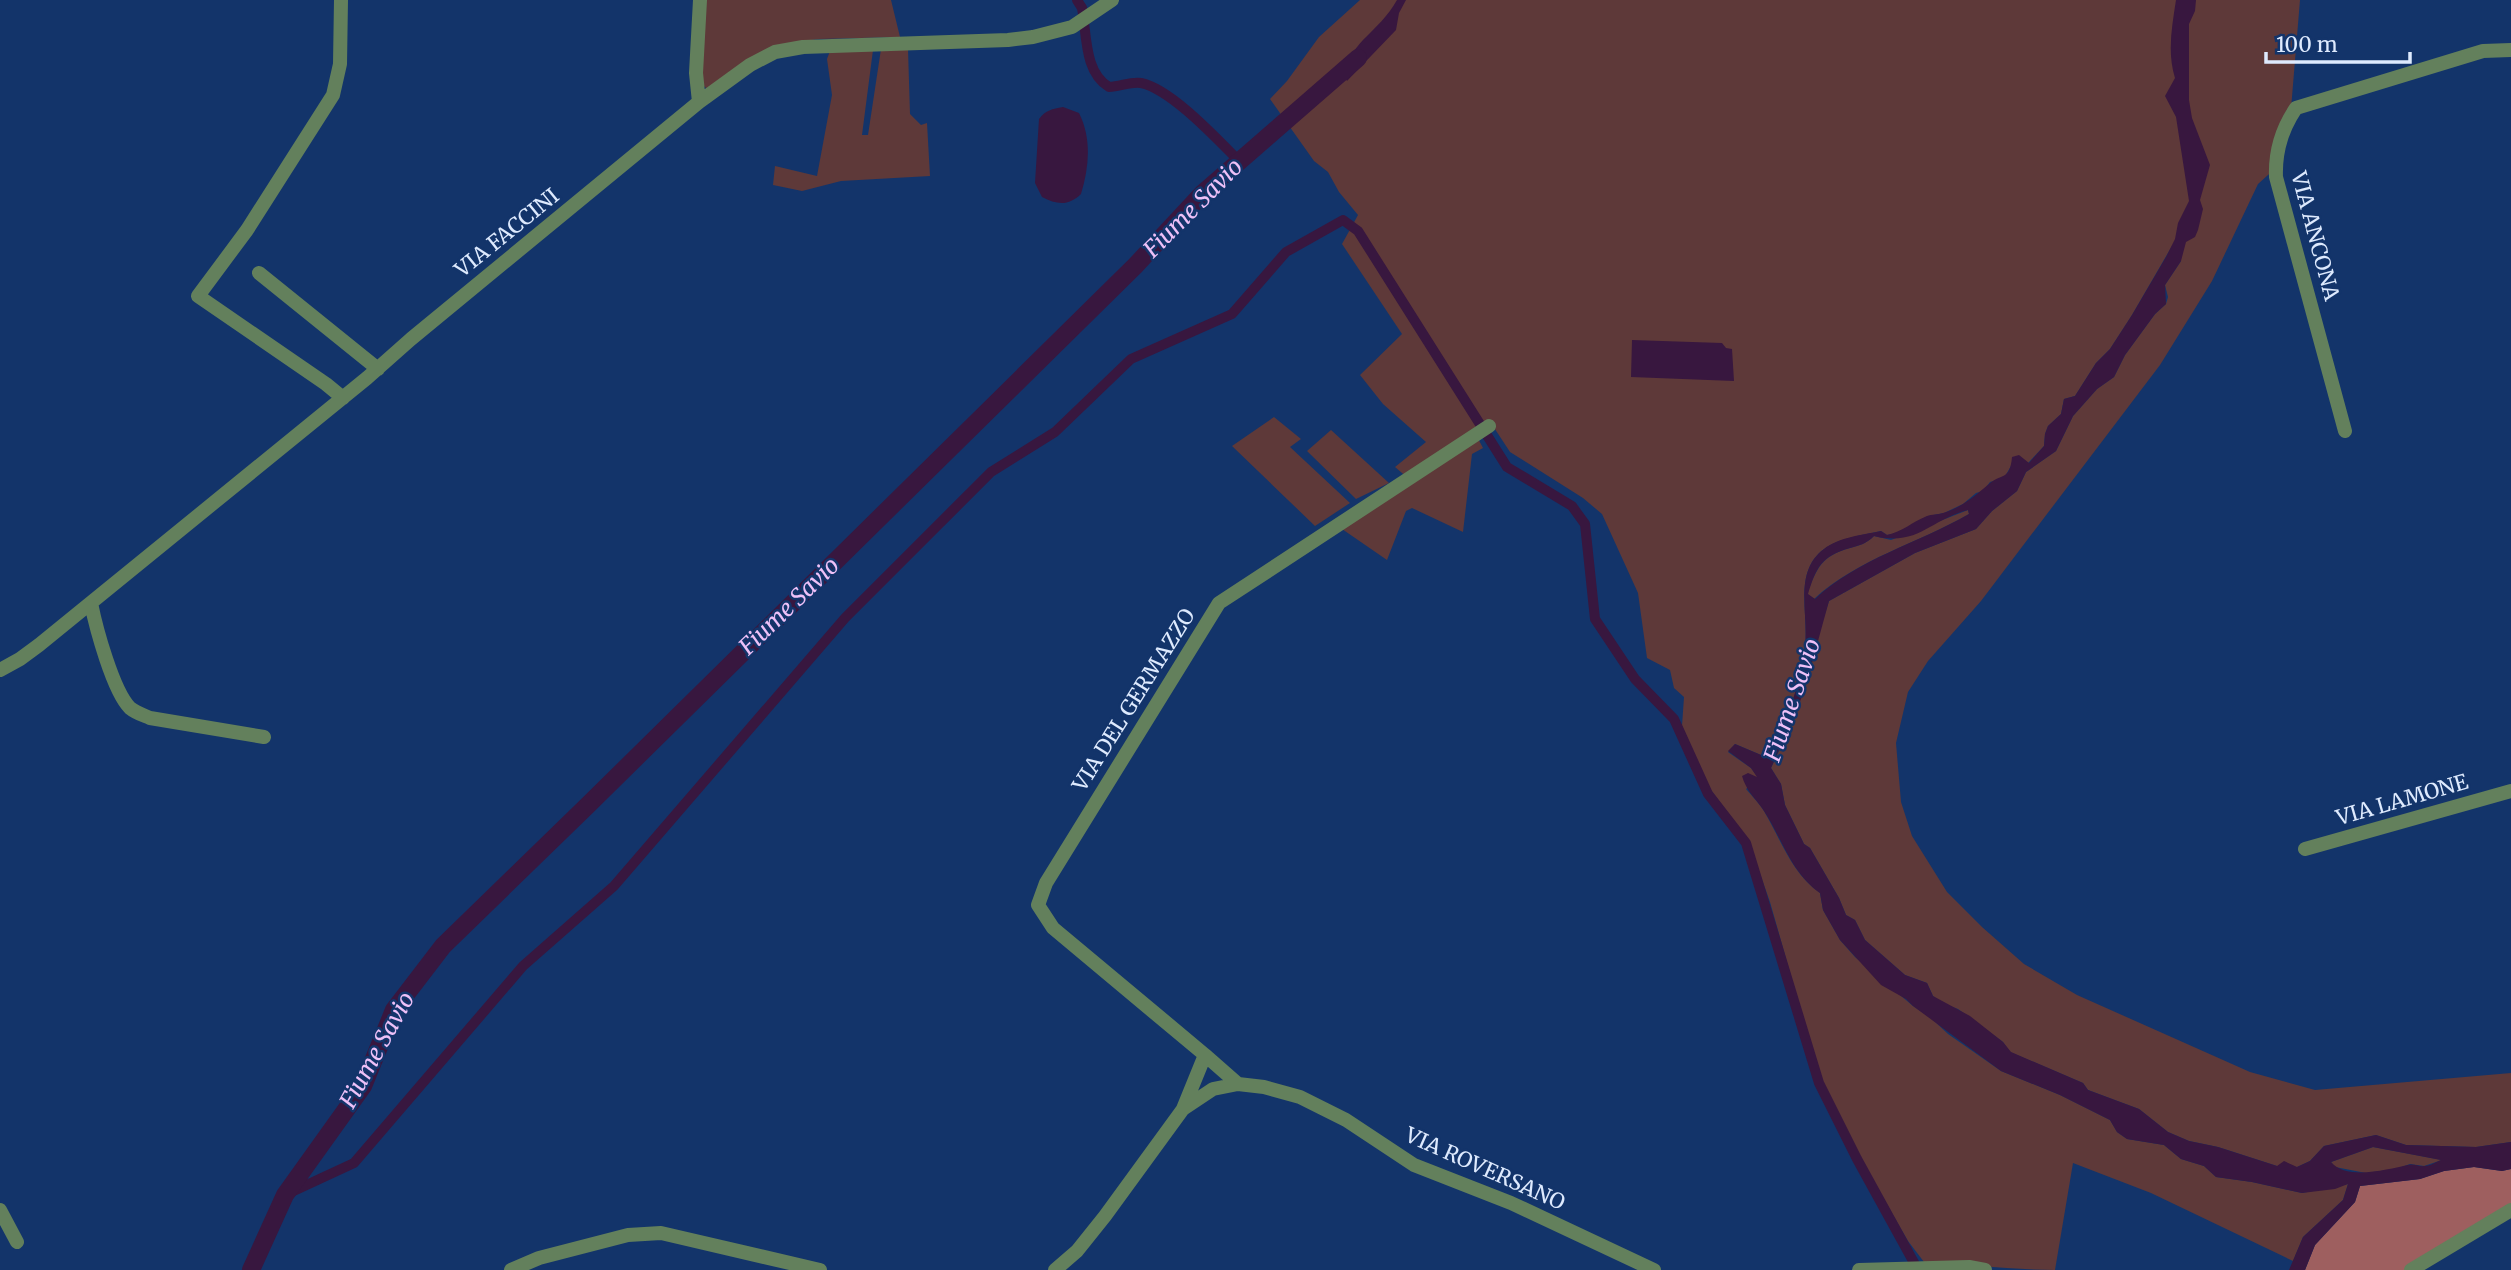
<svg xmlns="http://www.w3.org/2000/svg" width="2511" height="1270" viewBox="0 0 2511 1270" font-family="Merriweather,serif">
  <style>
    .green { fill: #5e3939 }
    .forest { fill: #9e5f5f }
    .water { fill: #38173f; fill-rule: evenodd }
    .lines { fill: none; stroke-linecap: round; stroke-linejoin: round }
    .canal { stroke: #38173f; stroke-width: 10 }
    .river { stroke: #38173f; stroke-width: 18 }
    .minor { stroke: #63805c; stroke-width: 14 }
    .labels { text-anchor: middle; stroke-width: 5; stroke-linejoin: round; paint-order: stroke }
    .street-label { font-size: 21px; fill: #deeafe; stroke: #13346a }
    .water-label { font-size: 23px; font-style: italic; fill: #eec1f8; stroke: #13346a }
  </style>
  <rect width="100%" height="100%" fill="#13346a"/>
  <path class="green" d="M705,0H891L900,37L819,39L789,43L712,87L706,88L701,83Z
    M1360,0H2300L2290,121L2278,166L2258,184L2212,281L2160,365L1981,601L1928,661L1908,692L1896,743L1901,802L1912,836L1947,892L1982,927L2024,964L2077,995L2250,1072L2315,1090L2511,1073V1142L2476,1147L2406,1145L2376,1135L2324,1146L2310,1161L2297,1167L2277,1166L2218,1147L2189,1141L2168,1132L2139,1109L2088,1090L2083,1083L2010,1052L2003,1042L1958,1009L1944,1004L1933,996L1927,983L1905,975L1865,940L1855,920L1846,915L1839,898L1810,848L1804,844L1785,805L1781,784L1771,768L1787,734L1829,601L1915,553L1976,529L1992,511L2017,491L2026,472L2056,451L2073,416L2097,389L2114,377L2125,355L2155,314L2166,304L2168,297L2165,285L2181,261L2172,246L2132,315L2110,349L2096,363L2075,396L2064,399L2061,414L2048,426L2045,434L2044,446L2028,463L2011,466L2004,478L1990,482L1983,491L1976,493L1963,504L1944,513L1928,516L1897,533L1887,535L1881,531C1863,535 1839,538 1824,549C1793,572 1809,614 1805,646C1800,683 1788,729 1761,755L1735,744L1728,752L1751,768L1759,779L1746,789C1752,796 1759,803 1764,811C1781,840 1792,874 1820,893L1823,910L1840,940L1855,957L1913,1006L1931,1018L1948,1034L2001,1071L2060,1095L2110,1120L2117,1132L2127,1139L2164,1145L2181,1159L2204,1166L2216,1177L2252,1182L2302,1193L2348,1184L2343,1200L2303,1237L2293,1261L2151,1193L2073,1163L2055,1270C2011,1270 1968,1264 1924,1262L1908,1241L1859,1156L1821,1082L1770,902L1748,840L1708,786L1682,726L1684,697L1674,688L1670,670L1647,658L1638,593L1602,514L1583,498L1510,452L1489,420L1473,429L1483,448L1472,454L1463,532L1412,508L1406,511L1387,560L1342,529L1409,479L1395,467L1426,442L1383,404L1360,375L1402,334L1342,244L1358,215L1339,192L1328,172L1314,161L1270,99L1287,81L1319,37Z
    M881,49H908L910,114L921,125L927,123L930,176L841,181L802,191L773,185L775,166L817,176L832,95L827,59L830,51L873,50L862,135H868Z
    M1274,417L1301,439L1290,447L1350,503L1315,526L1232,446Z
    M1331,430L1389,483L1356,499L1307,451Z
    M1968,510L1969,514C1917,544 1859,558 1814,599L1807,594C1817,568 1821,556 1850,548C1860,545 1866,544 1874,536L1891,540Z
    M2373,1147L2442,1160L2424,1166L2410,1164L2396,1169L2366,1173L2335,1167L2331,1162Z"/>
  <path class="forest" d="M2474,1167L2502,1171L2511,1169V1208L2409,1270H2305L2315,1245L2355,1202L2360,1186L2420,1179L2444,1171Z"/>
  <path class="water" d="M1397,0H1406L1399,13L1396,30L1347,81L1339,65C1349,58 1355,49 1363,40C1376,27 1388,16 1397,0Z
    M2176,0H2196L2195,11L2189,24V100L2192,118L2210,165L2200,200L2203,209L2198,230L2195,237L2186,242L2181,261L2165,285L2166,304L2155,314L2125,355L2114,377L2097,389L2073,416L2056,451L2026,472L2017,491L1992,511L1976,529L1915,553L1829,601L1804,692L1771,768L1781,784L1785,805L1804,844L1810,848L1839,898L1846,915L1855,920L1865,940L1905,975L1927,983L1933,996L1970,1016L2003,1042L2011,1052L2083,1083L2088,1090L2139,1109L2168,1132L2189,1141L2218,1147L2277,1166L2284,1161L2297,1167L2310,1161L2324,1146L2376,1135L2406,1145L2476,1147L2511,1142V1169L2502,1171L2474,1167L2444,1171L2420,1179L2360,1186L2355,1202L2315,1245L2305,1270H2289L2303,1237L2343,1200L2348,1184L2335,1189L2302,1193L2252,1182L2216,1177L2204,1166L2181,1159L2164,1145L2127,1139L2117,1132L2110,1120L2060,1095L2001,1071L1913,1006L1906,999L1881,985L1840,940L1823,910L1820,893C1790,872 1782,837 1762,808C1754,797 1746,790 1742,776L1748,773L1757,777L1751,768L1728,751L1735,744L1761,755C1788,729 1800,683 1805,646C1809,614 1793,572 1824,549C1839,537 1863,535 1881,531L1887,535C1902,532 1912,522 1927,516C1932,514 1938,515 1943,513C1961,508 1976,495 1989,484C2001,473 2010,481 2012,457L2019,455L2029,463L2044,446L2045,434L2048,426L2061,414L2064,399L2075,396L2096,363L2110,349L2132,315L2166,257L2175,239L2178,223L2189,201L2176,117L2165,96L2175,78C2167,53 2172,26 2176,0ZM1968,510L1969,514C1917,544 1859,558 1815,599L1808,594C1816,568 1821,556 1850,548C1860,545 1866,544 1874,536C1918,547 1931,519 1968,510ZM2373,1147L2441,1160C2436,1162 2430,1166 2425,1166C2419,1167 2413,1163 2408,1165C2388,1169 2347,1181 2331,1162Z
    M1063,107L1079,113C1092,139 1089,167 1081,194C1069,206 1057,205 1042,197L1035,183L1039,119C1046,110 1052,109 1063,107Z
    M1632,340L1722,343L1726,348L1732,349L1734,381L1631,377Z"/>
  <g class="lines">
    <path class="canal" d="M1077,0L1082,8C1087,35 1084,72 1109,87C1120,87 1131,81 1141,83C1171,89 1217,139 1239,161
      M285,1195L354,1163L523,966L614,886L845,618L991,472L1055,432L1131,359L1232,314L1286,252L1343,220L1358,231L1507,467L1572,506L1585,524L1595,619L1635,679L1674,719L1708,794L1746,843L1819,1083L1857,1159L1918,1270"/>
    <path class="river" d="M251,1270L285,1195L363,1086L394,1010L443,946L588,805L1135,266L1203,193L1358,58"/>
    <path class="minor" d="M341,0L340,64L333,95L247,230L198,296L326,384L343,398
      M699,102L696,73L700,0
      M259,273L378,369
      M2345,431L2276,177C2275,152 2281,130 2296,108L2483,51L2511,50
      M91,603C96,628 113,691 130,708C136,713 143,715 150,718L264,737
      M0,670L20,659L39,645L367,378L411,339L699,102L750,65L775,52L803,47L1008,40L1033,37L1072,27L1112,0
      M2305,849L2511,791
      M1205,1055L1238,1084
      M1183,1109L1205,1055L1053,928L1038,905L1046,883L1219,603L1489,426
      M0,1210L17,1242
      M511,1270L539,1258L628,1235L661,1233L820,1270
      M1055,1270L1077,1251L1105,1216L1183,1109L1213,1089L1238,1084L1264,1087L1300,1097L1346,1120L1414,1165L1511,1203L1654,1270
      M1859,1270L1969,1267L1985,1270
      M2411,1270L2511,1210"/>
  </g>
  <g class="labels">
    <g class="street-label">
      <text transform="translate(507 233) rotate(-39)" y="7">VIA FACCINI</text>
      <text transform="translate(2315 236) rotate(75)" y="7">VIA ANCONA</text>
      <text transform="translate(1134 700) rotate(-58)" y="7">VIA DEL GERMAZZO</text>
      <text transform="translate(2402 800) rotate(-16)" y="7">VIA LAMONE</text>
      <text transform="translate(1485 1169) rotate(24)" y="7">VIA ROVERSANO</text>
    </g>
    <g class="water-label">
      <text transform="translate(1193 208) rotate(-45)" y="8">Fiume Savio</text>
      <text transform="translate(789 606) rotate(-44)" y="8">Fiume Savio</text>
      <text transform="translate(1792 700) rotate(-71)" y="8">Fiume Savio</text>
      <text transform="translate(377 1050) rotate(-61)" y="8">Fiume Savio</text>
    </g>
  </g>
  <path d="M2266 52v10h144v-10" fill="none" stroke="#deeafe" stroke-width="3.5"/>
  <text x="2276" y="52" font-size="21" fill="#deeafe" stroke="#13346a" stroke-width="5" paint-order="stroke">100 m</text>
</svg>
